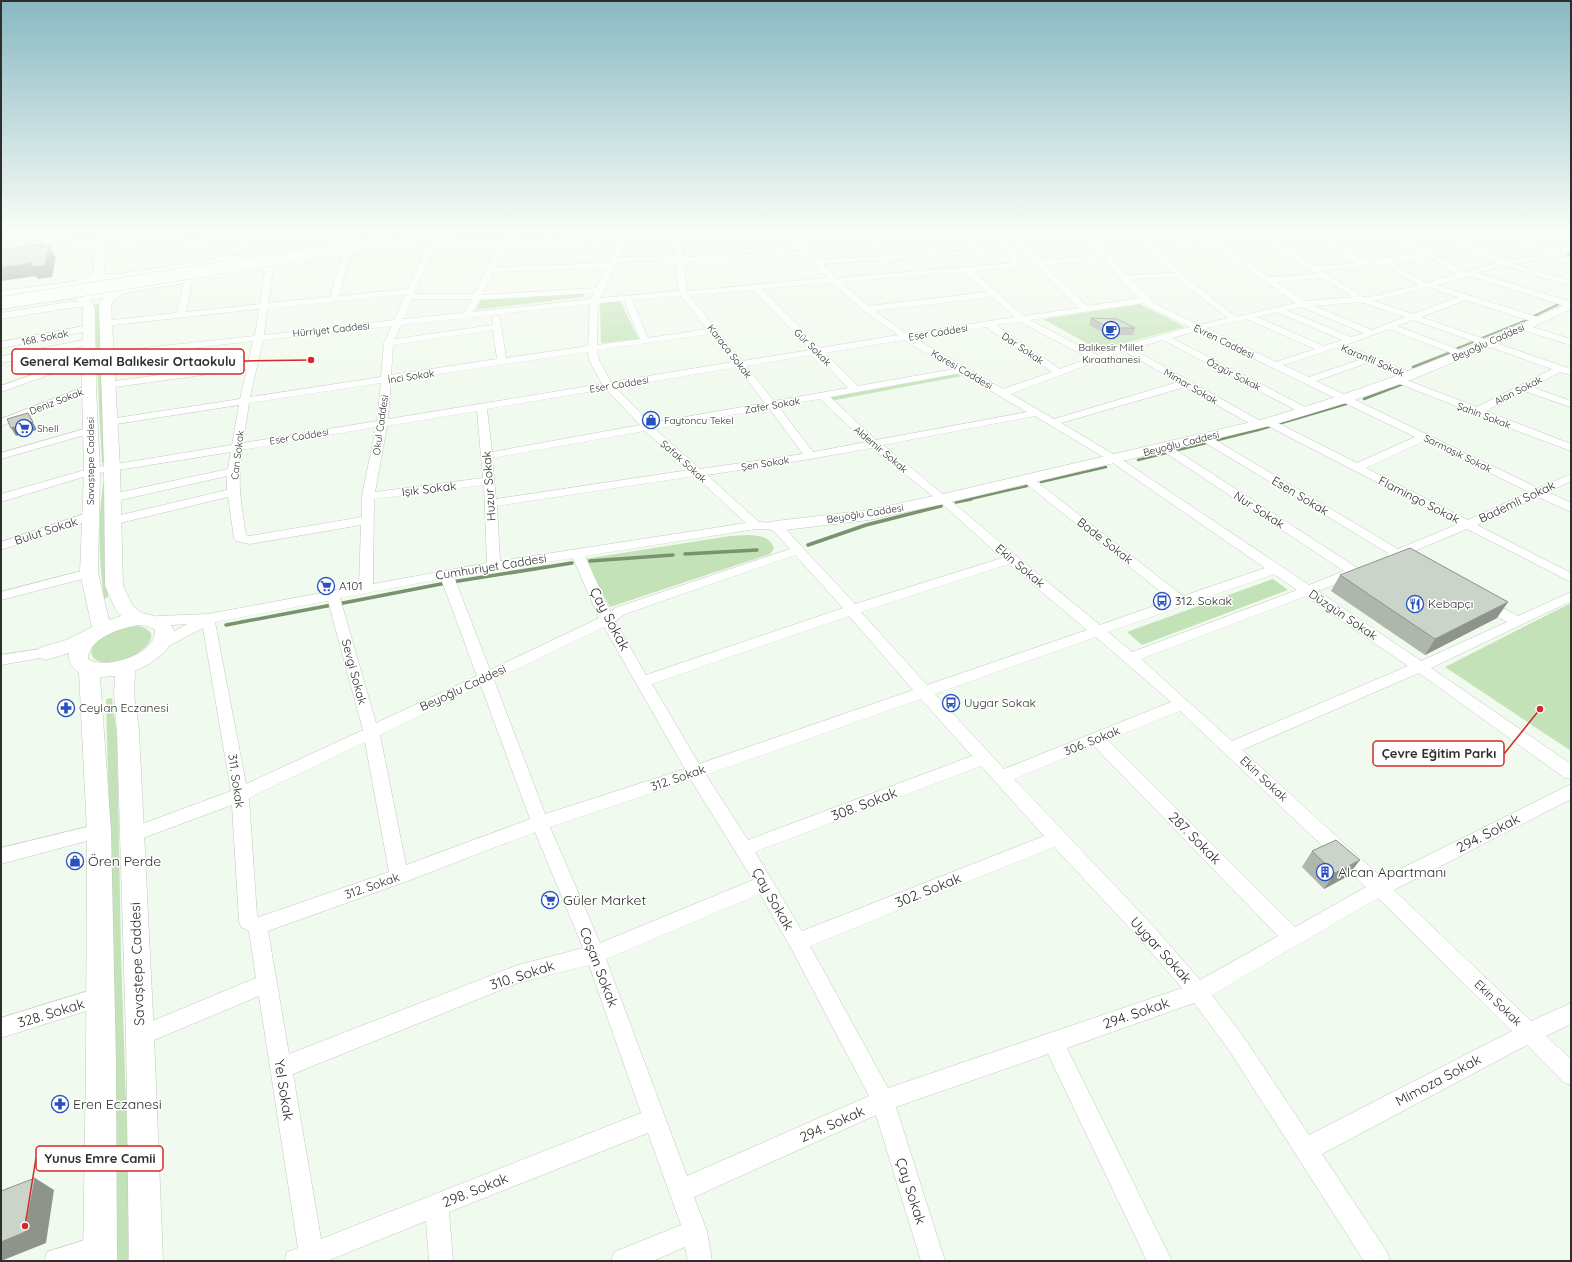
<svg xmlns="http://www.w3.org/2000/svg" width="1572" height="1262" viewBox="0 0 1572 1262" font-family="Quicksand,sans-serif">
  <style>
    .green { fill: #c3e2b7 }
    .lines { fill: none; stroke-linecap: round; stroke-linejoin: round }
    .stream-far2 { stroke: #78936d; stroke-width: 2 }
    .stream-far1 { stroke: #78936d; stroke-width: 2.5 }
    .stream { stroke: #78936d; stroke-width: 3.5 }
    .minor-casing { stroke: #c1cabe; stroke-width: 1 }
    .secondary-casing { stroke: #c1cabe; stroke-width: 1 }
    .trunk-casing { stroke: #c1cabe; stroke-width: 1 }
    .minor { fill: #fff; fill-rule: evenodd }
    .secondary { fill: #fff; fill-rule: evenodd }
    .trunk { fill: #fff; fill-rule: evenodd }
    .trunk-bridge-casing { stroke: #c1cabe; stroke-width: 13; stroke-linecap: butt }
    .trunk-bridge { stroke: #fff; stroke-width: 12 }
    .wall { fill: #afb6ac }
    .shaded-wall { fill: #8e948c }
    .building { fill: #cbd4c8; stroke: #8e948c }
    .labels { text-anchor: middle; stroke-width: 3; stroke-linejoin: round; paint-order: stroke }
    .far-street-label { font-size: 10px; fill: #2c2f2b; stroke: #fff }
    .far-poi-label { font-size: 10px; fill: #2c2f2b; stroke: #fff; text-anchor: start }
    .street-label { font-size: 12px; fill: #2c2f2b; stroke: #fff }
    .poi-label { font-size: 12px; fill: #2c2f2b; stroke: #fff; text-anchor: start }
    .near-street-label { font-size: 14px; fill: #2c2f2b; stroke: #fff }
    .near-poi-label { font-size: 14px; fill: #2c2f2b; stroke: #fff; text-anchor: start }
    .leader { fill: none; stroke: #d62828; stroke-width: 1.5 }
    .callout-dot { fill: #d62828; stroke: #fff; stroke-width: 1.5 }
    .callout { fill: #fff; stroke: #d62828; stroke-width: 1.5 }
    .callout-label { font-size: 13px; text-anchor: middle; font-weight: bold; fill: #2c2f2b }
  </style>
  <rect width="100%" height="100%" fill="#f1faee"/>
  <path class="green" d="M485,230H501L496,239L459,238L457,236L458,234Z
    M585,293L583,297L476,310L481,299Z
    M620,301L639,339L601,343L600,303Z
    M99,304L104,463H102L94,305Z
    M1140,304L1185,327L1099,350L1043,319Z
    M957,374L962,376L835,400L831,399L832,397Z
    M104,480L108,597L104,599C99,559 97,519 104,480Z
    M748,535C760,536 770,536 774,549L770,554L610,607L584,559L730,536Z
    M1273,579L1288,590L1142,645L1127,632Z
    M1571,603V751L1445,667Z
    M138,626C161,631 150,646 136,654C129,658 120,661 112,662C93,665 83,652 100,639C111,630 125,627 138,626Z
    M112,698L117,737L121,956L128,1160V1261H117L112,924L106,699Z"/>
  <g class="lines">
    <path class="stream-far2" d="M1532,317L1559,304
      M1482,338L1529,319
      M1458,348L1473,342"/>
    <path class="stream-far1" d="M1456,349L1460,347
      M1413,367L1449,353
      M1364,399L1403,384
      M1138,460L1258,430L1346,404
      M1041,482L1106,467
      M966,500L1027,486"/>
    <path class="stream" d="M956,502L971,499
      M808,545L866,525L941,506
      M685,554L757,550
      M590,561L673,555
      M452,582L572,563
      M338,604L446,583
      M226,625L332,605"/>
    <g class="minor-casing">
      <path id="minor" d="M20,230H30L1,242V237Z
        M57,230H65L56,239L98,240L102,242L98,244L50,243L27,249L1,251V247L27,245L47,239Z
        M117,230H149L145,232L99,235L95,233L99,231Z
        M261,230H269L217,264L213,262L214,260L244,241L98,250L94,248L98,246L251,236Z
        M340,230H348L328,248H322V244Z
        M419,230H427L421,234L417,232Z
        M785,230H792L819,260L879,256L863,230H869L886,255L972,250L957,230H964L985,257L981,259H978L975,254L889,260L891,263L887,265H884L881,260L824,264L836,278L1012,263L990,230H996L1020,262L1033,261L1008,230H1015L1041,260L1101,255L1081,230H1088L1108,255L1154,252L1129,230H1136L1156,246L1206,242L1185,230H1193L1197,232L1288,230L1285,232L1263,233L1314,266L1358,263L1307,230H1314L1321,234L1402,230H1442L1458,238L1504,235L1495,230H1504L1551,253L1571,245V250L1558,256L1571,260V264L1551,258L1513,264L1571,281V286L1502,265L1478,273L1571,302V308L1470,276L1437,285L1540,318L1541,320L1537,323L1534,322L1466,300L1421,317L1571,369V375L1560,372L1532,387L1571,401V407L1524,391L1486,411L1571,444V451L1472,414L1471,412L1395,382L1393,380L1395,378H1401L1477,407L1552,369L1413,320L1397,326L1465,352L1467,354L1465,356H1459L1389,329L1345,345L1412,373L1414,375L1412,377H1406L1370,362L1316,381L1538,488L1571,474V481L1548,492L1571,503V512L1538,497L1477,525L1571,573V582L1467,529L1407,554L1419,563L1418,566H1408L1396,558H1389L1387,555L1388,553L1199,439L1198,437L1199,435H1207L1398,549L1458,524L1264,424L1263,422L1264,420H1272L1357,463L1415,437L1197,331L1172,338L1309,409L1310,411L1309,413H1301L1163,340L1133,349L1262,422L1263,424L1262,426H1254L1185,387L1061,423L1118,457L1309,585L1344,571L1160,449L1159,447L1160,445H1168L1359,569L1360,572L1359,575L1318,591L1421,661L1507,622L1480,607L1478,604L1480,601L1485,600L1490,601L1518,616L1571,592V601L1431,668L1571,764V779L1565,778L1419,673L1242,750L1382,878L1571,784V799L1394,890L1531,1021L1571,1003V1024L1546,1036L1571,1059V1085L1563,1082L1527,1045L1322,1154L1387,1252L1390,1261H1364L1229,1050L1194,1003L1067,1048L1172,1261H1147L1048,1054L896,1107L945,1261H921L876,1115L694,1197L707,1231L712,1261H688L685,1247L653,1261H611L614,1252L681,1225L648,1133L449,1212L453,1261H429L426,1221L327,1261H284L287,1252L298,1248L259,996L140,1046L133,1043L130,1036L133,1029L256,978L249,931L241,927L239,921L232,805L132,842L126,840L123,835L126,830L231,791L203,628L159,651L154,649L152,646L154,643L187,624L158,626L153,624L151,621L153,618L158,616L208,614L359,586L361,525L250,544L236,541L234,538L228,497L112,525L108,524L106,521L108,518L227,490V476L112,502L108,500L106,498L108,496L112,494L228,469L231,452L93,474L1,502V494L92,468L232,445L239,405L110,425L105,422L110,419L240,399L247,369L108,388L103,385L108,382L248,363L253,341L106,358L101,355L106,352L255,336L259,309L105,326L101,323L102,321L177,313L184,283L124,293L108,303L104,300L105,298L122,289L365,249H368V253L350,256L339,296L408,289L427,245L431,243L435,245L414,294H474L500,244L451,241H448L442,233L446,231L453,237L501,239L508,243L496,267L608,263L620,238L624,236L628,238L619,257L676,256L674,236L678,234L682,236L684,257L803,251ZM1436,232L1495,263L1466,272L1397,234ZM1254,234L1317,274L1269,277L1218,242L1205,236ZM1387,235L1423,255L1380,257L1375,258V261L1368,262L1328,238ZM1512,239L1543,255L1503,261L1466,242ZM1213,246L1296,303L1236,317L1187,278L1160,250ZM807,255L828,278L687,291L684,262ZM1158,256L1173,273L1125,275L1112,259ZM342,257L330,297L268,303L273,269ZM1104,259L1120,279L1140,298L1087,306L1043,265ZM1431,259L1458,274L1425,283L1390,262ZM675,260L679,291L600,298L617,261ZM1035,265L1079,308L1024,316L973,271ZM1385,265L1418,285L1377,296L1363,297L1321,270ZM606,268L596,288L482,295L493,272ZM265,270L260,304L186,312L192,282ZM964,272L987,292L869,306L841,282ZM1177,277L1181,282L1228,318L1199,325L1156,304L1130,279ZM1323,278L1353,297L1305,301L1276,282ZM832,283L864,311L898,335L820,348L762,289ZM1428,287L1458,297L1413,314L1374,301ZM753,290L811,350L742,361L689,295ZM594,293L591,299L473,312L479,300ZM406,294L394,320L264,335L267,309ZM681,296L707,329L648,338L632,300ZM992,297L1015,317L907,334L875,311ZM412,299H472L464,313L403,319ZM624,301L640,339L597,345L598,303ZM1361,302L1405,317L1372,330L1314,306ZM1145,303L1150,308L1190,327L1122,346L1097,355L1030,320ZM590,304L588,346L506,358L500,318L496,315L492,318L493,325L395,339L401,325ZM1302,307L1364,333L1351,337L1286,310ZM1277,312L1342,340L1324,346L1257,317ZM1247,319L1315,349L1276,362L1207,328ZM1020,322L1089,358L1060,369L996,325ZM392,326L384,343L381,377L250,397L263,340ZM986,327L1052,372L1003,389L914,338ZM493,330L497,359L391,375L393,345ZM711,334L733,362L611,382L599,360L597,350ZM904,340L954,369L858,386L825,353ZM1336,348L1362,359L1309,377L1283,365ZM1124,351L1178,382L1054,419L1011,394ZM588,352L589,360L602,384L388,419L391,381ZM816,354L848,388L774,401L746,366ZM737,367L765,403L650,423L616,388ZM961,373L1027,412L876,440L830,397ZM381,383L377,421L243,443L249,403ZM606,389L640,425L492,452L487,409ZM820,399L866,442L813,452L778,406ZM769,408L803,454L700,469L655,429ZM477,411L483,478L375,492L387,426ZM1035,416L1110,461L1265,568L1183,596L1032,478H1024L1022,480L1024,482L1171,600L1100,625C1027,566 956,504 883,445ZM376,427L362,496V517L250,536L246,535C241,504 237,482 242,450ZM645,431L689,470L496,499L492,458ZM1424,441L1529,492L1468,520L1366,468ZM872,448L939,501L1002,558L855,604L780,523L759,522L707,475L810,459ZM695,476L746,523L500,561L497,506ZM484,485L487,563L373,584L374,499ZM756,529H772L790,549L615,608L610,611L585,556ZM795,555L843,608L646,675L615,621L625,614ZM573,558L599,618L490,670L454,577ZM1009,564L1087,630L927,685L861,612ZM1274,574L1297,590L1132,652L1108,632ZM441,579L477,676L376,723L340,598ZM1306,596L1408,666L1232,741L1141,659ZM328,601L363,730L246,784L215,622ZM849,616L913,690L699,764L652,684ZM604,627L685,769L545,814L494,680ZM1096,637L1171,702L1004,769L935,694ZM481,686L530,819L406,865L380,735ZM921,699L972,756L748,840L706,775ZM1180,711L1366,887L1295,927L1108,740ZM365,742L389,872L259,917L257,916L249,798ZM1094,746L1278,936L1200,980L1153,926L1014,779ZM981,766L1044,836L802,931L755,852ZM691,780L753,880L600,943L550,827ZM535,832L583,948L518,965L289,1054L268,931L405,882ZM1054,847L1139,938L1182,988L888,1088L810,946ZM760,894L791,948L869,1096L687,1176L606,959ZM1378,898L1512,1031L1309,1135L1243,1036L1212,995ZM589,965L641,1113L321,1239L293,1074L518,983Z
        M1551,230H1560L1571,234V239Z
        M88,301L92,304L91,306L69,308L1,319V313L69,302Z
        M1522,324L1571,339V345L1519,329L1518,327L1519,325Z
        M89,325L93,328L92,330L1,348V342Z
        M89,339L94,342L92,344L1,363V357L3,356Z
        M88,355L91,356L93,358L91,360L1,392V386Z
        M89,385L94,388L92,390L1,426V419Z
        M91,427L95,428L96,430L95,432L1,459V453Z
        M90,512L94,513L96,516L94,519L1,550V542Z
        M89,569L94,570L96,573L94,576L1,600V592Z
        M46,648L51,650L53,653L51,656L1,665V655Z
        M99,824L105,826L108,831L105,836L1,864V848Z
        M101,987L108,990L111,997L108,1004L1,1038V1018Z
        M100,1235L109,1238L112,1247L109,1256L95,1261H44L47,1252Z"/>
    </g>
    <g class="secondary-casing">
      <path id="secondary" d="M93,230H103L104,270C104,276 101,280 95,281L90,278L94,273Z
        M765,230H831L826,233L360,253L355,250L360,247Z
        M114,288L120,291L111,305L120,468L123,586L133,606L142,613L163,618L168,621L174,630L175,635L165,652L149,664L135,671L134,694L139,731L154,1036L163,1261H129L126,1036L117,731L114,694L115,676L100,677L111,831L116,1063L117,1261H83L86,1063L87,831L79,672C72,668 68,662 69,653L46,660L39,658L36,653L39,648L66,640L92,627L80,573L84,471L82,388L83,308L81,303L72,296L78,293L90,299L95,308L96,388L100,471L98,573L109,620L121,616L116,610L105,586L104,468L99,305L110,289ZM138,625L148,626L155,630C158,653 105,671 88,659C88,638 121,628 138,625Z
        M1571,302V309L1491,347L1403,383L1349,402L1273,425L943,504L869,520L776,531L770,530L768,526L770,522L776,521L869,510L943,494L1264,419L1339,396L1393,377L1483,341Z"/>
    </g>
    <g class="trunk-casing">
      <path id="trunk" d="M451,230H475L469,233L349,255L345,254L343,251L345,248L349,247Z
        M273,250L277,251L279,254L277,257L131,279L133,282C119,303 92,298 70,299C62,299 56,303 48,301L46,298L48,295L63,292V290L1,299V291L72,282L96,274H119ZM111,280L120,282L107,290L75,291L92,282Z"/>
    </g>
    <use href="#minor" class="minor"/>
    <use href="#secondary" class="secondary"/>
    <use href="#trunk" class="trunk"/>
    <g class="trunk-bridge-casing">
      <path id="trunk-bridge" d="M1,303L372,244"/>
    </g>
    <use href="#trunk-bridge" class="trunk-bridge"/>
  </g>
  <path class="wall" d="M1571,248V258L1566,256Z
    M1091,318L1135,328L1133,335H1107L1089,325Z
    M1340,575L1497,618L1425,655L1331,591Z
    M1312,851L1348,876L1324,889L1302,867Z"/>
  <path class="shaded-wall" d="M42,244L48,254L49,246L56,258L52,277L38,279L36,276L1,281V268L42,248Z
    M28,413L37,430L16,436L11,428Z
    M1508,602L1497,618L1425,655L1435,639Z
    M1360,860L1348,876L1324,889L1335,873Z
    M35,1178L54,1190L46,1243L1,1261V1242Z"/>
  <path class="building" d="M42,244V248L49,246L45,265L31,267L32,263L1,268V250Z
    M1091,318L1117,319L1135,328H1109Z
    M28,413L33,422L11,428L7,419Z
    M1410,548L1508,602L1435,639L1340,575Z
    M1336,840L1360,860L1335,873L1312,851Z
    M35,1178L25,1232L1,1242V1191Z"/>
  <linearGradient id="sky" x2="0" y2="1"><stop stop-color="#88b8c2"/><stop offset="0.57" stop-color="#f9fdf7"/><stop offset="1" stop-color="#f9fdf7" stop-opacity="0"/></linearGradient>
  <rect width="1572" height="406" fill="url(#sky)"/>
  <defs>
    <g id="cafe-ring" transform="scale(0.9)"><circle r="9.5" fill="#fff" stroke="#2a51c0" stroke-width="1.5"/><path d="M-5.5-4.5H6V0H3Q3 3.5 0 3.5H-2.5Q-5.5 3.5-5.5 0ZM3-3.2v2h1.7v-2ZM-6 4.5H4V6H-6Z" fill="#2a51c0"/></g>
    <g id="shop-ring" transform="scale(0.9)"><circle r="9.5" fill="#fff" stroke="#2a51c0" stroke-width="1.5"/><path d="M-5-2.5h2.3a2.7 3.5 0 0 1 5.4 0H5L5.5 6h-11ZM-1.5-2.5h3a1.5 2.3 0 0 0-3 0Z" fill="#2a51c0"/></g>
    <g id="supermarket-ring" transform="scale(0.9)"><circle r="9.5" fill="#fff" stroke="#2a51c0" stroke-width="1.5"/><path d="M-6-5.5h2.5l.6 2H6L4.5 2H-2.5L-4.4-4H-6ZM-1.5 3.2a1.3 1.3 0 1 0 .1 0ZM3 3.2a1.3 1.3 0 1 0 .1 0Z" fill="#2a51c0"/></g>
    <g id="bus-ring" transform="scale(0.9)"><circle r="9.5" fill="#fff" stroke="#2a51c0" stroke-width="1.5"/><path d="M-5-6H5V4H4V6H2V4H-2V6H-4V4H-5ZM-3.5-4V0h7V-4ZM-3.5 1.2v1.5H-2V1.2ZM2 1.2v1.5H3.5V1.2Z" fill="#2a51c0"/></g>
    <g id="restaurant-ring" transform="scale(0.9)"><circle r="9.5" fill="#fff" stroke="#2a51c0" stroke-width="1.5"/><path d="M-5-6h1v4h1v-4h1v4h1v-4h1v5L-1.5 .5V6h-2V.5L-5-1ZM5-6V6H3V1.5H1.5Q1.5-4 5-6Z" fill="#2a51c0"/></g>
    <g id="pharmacy-ring" transform="scale(0.9)"><circle r="9.5" fill="#fff" stroke="#2a51c0" stroke-width="1.5"/><path d="M-2-6h4v4h4v4h-4v4h-4v-4h-4v-4h4Z" fill="#2a51c0"/></g>
    <g id="building-ring" transform="scale(0.9)"><circle r="9.5" fill="#fff" stroke="#2a51c0" stroke-width="1.5"/><path d="M-4-6H4V6H1V3H-1V6H-4ZM-2.5-4.3h1.7v1.8h-1.7ZM.8-4.3h1.7v1.8H.8ZM-2.5-1h1.7V.8h-1.7ZM.8-1h1.7V.8H.8Z" fill="#2a51c0"/></g>
  </defs>
  <g fill-rule="evenodd">
    <use href="#cafe-ring" x="1111" y="330"/>
    <use href="#shop-ring" x="651" y="420"/>
    <use href="#supermarket-ring" x="24" y="428"/>
    <use href="#supermarket-ring" x="326" y="586"/>
    <use href="#bus-ring" x="1162" y="601"/>
    <use href="#restaurant-ring" x="1415" y="604"/>
    <use href="#bus-ring" x="951" y="703"/>
    <use href="#pharmacy-ring" x="66" y="708"/>
    <use href="#shop-ring" x="75" y="861"/>
    <use href="#building-ring" x="1325" y="872"/>
    <use href="#supermarket-ring" x="550" y="900"/>
    <use href="#pharmacy-ring" x="60" y="1104"/>
  </g>
  <g class="labels">
    <g class="far-street-label">
      <text transform="translate(331 329) rotate(-6)" y="4">Hürriyet Caddesi</text>
      <text transform="translate(938 332) rotate(-9)" y="4">Eser Caddesi</text>
      <text transform="translate(45 337) rotate(-11)" y="4">168. Sokak</text>
      <text transform="translate(1224 341) rotate(26)" y="4">Evren Caddesi</text>
      <text transform="translate(1488 342) rotate(-24)" y="4">Beyoğlu Caddesi</text>
      <text transform="translate(813 347) rotate(45)" y="4">Gür Sokak</text>
      <text transform="translate(1023 348) rotate(34)" y="4">Dar Sokak</text>
      <text transform="translate(730 351) rotate(52)" y="4">Karaca Sokak</text>
      <text transform="translate(1373 360) rotate(23)" y="4">Karanfil Sokak</text>
      <text transform="translate(962 369) rotate(30)" y="4">Karesi Caddesi</text>
      <text transform="translate(1234 374) rotate(27)" y="4">Özgür Sokak</text>
      <text transform="translate(411 376) rotate(-9)" y="4">İnci Sokak</text>
      <text transform="translate(619 384) rotate(-9)" y="4">Eser Caddesi</text>
      <text transform="translate(1191 386) rotate(30)" y="4">Mimar Sokak</text>
      <text transform="translate(1518 390) rotate(-27)" y="4">Alan Sokak</text>
      <text transform="translate(56 401) rotate(-21)" y="4">Deniz Sokak</text>
      <text transform="translate(772 405) rotate(-10)" y="4">Zafer Sokak</text>
      <text transform="translate(1484 415) rotate(21)" y="4">Şahin Sokak</text>
      <text transform="translate(380 425) rotate(-82)" y="4">Okul Caddesi</text>
      <text transform="translate(299 436) rotate(-9)" y="4">Eser Caddesi</text>
      <text transform="translate(1181 443) rotate(-14)" y="4">Beyoğlu Caddesi</text>
      <text transform="translate(881 449) rotate(40)" y="4">Aldemir Sokak</text>
      <text transform="translate(1458 453) rotate(26)" y="4">Sarmaşık Sokak</text>
      <text transform="translate(237 455) rotate(-83)" y="4">Can Sokak</text>
      <text transform="translate(90 461) rotate(-90)" y="4">Savaştepe Caddesi</text>
      <text transform="translate(684 461) rotate(42)" y="4">Şafak Sokak</text>
      <text transform="translate(765 463) rotate(-9)" y="4">Şen Sokak</text>
      <text transform="translate(865 513) rotate(-9)" y="4">Beyoğlu Caddesi</text>
    </g>
    <g class="far-poi-label">
      <text x="1111" y="351" text-anchor="middle">Balıkesir Millet<tspan x="1111" dy="12">Kıraathanesi</tspan></text>
      <text x="664" y="424">Faytoncu Tekel</text>
      <text x="37" y="432">Shell</text>
    </g>
    <g class="street-label">
      <text transform="translate(489 486) rotate(-94)" y="4">Huzur Sokak</text>
      <text transform="translate(429 489) rotate(-7)" y="4">Işık Sokak</text>
      <text transform="translate(1300 496) rotate(31)" y="4">Esen Sokak</text>
      <text transform="translate(1419 500) rotate(27)" y="4">Flamingo Sokak</text>
      <text transform="translate(1517 502) rotate(-25)" y="4">Bademli Sokak</text>
      <text transform="translate(1259 510) rotate(33)" y="4">Nur Sokak</text>
      <text transform="translate(46 531) rotate(-18)" y="4">Bulut Sokak</text>
      <text transform="translate(1105 541) rotate(38)" y="4">Bade Sokak</text>
      <text transform="translate(1020 566) rotate(40)" y="4">Ekin Sokak</text>
      <text transform="translate(491 567) rotate(-9)" y="4">Cumhuriyet Caddesi</text>
      <text transform="translate(1343 615) rotate(34)" y="4">Düzgün Sokak</text>
      <text transform="translate(354 672) rotate(75)" y="4">Sevgi Sokak</text>
      <text transform="translate(463 688) rotate(-25)" y="4">Beyoğlu Caddesi</text>
      <text transform="translate(1092 741) rotate(-22)" y="4">306. Sokak</text>
      <text transform="translate(678 778) rotate(-19)" y="4">312. Sokak</text>
      <text transform="translate(1264 779) rotate(43)" y="4">Ekin Sokak</text>
      <text transform="translate(236 781) rotate(82)" y="4">311. Sokak</text>
      <text transform="translate(372 886) rotate(-19)" y="4">312. Sokak</text>
      <text transform="translate(1498 1003) rotate(44)" y="4">Ekin Sokak</text>
    </g>
    <g class="poi-label">
      <text x="339" y="590">A101</text>
      <text x="1175" y="605">312. Sokak</text>
      <text x="1428" y="608">Kebapçı</text>
      <text x="964" y="707">Uygar Sokak</text>
      <text x="79" y="712">Ceylan Eczanesi</text>
    </g>
    <g class="near-street-label">
      <text transform="translate(610 619) rotate(62)" y="5">Çay Sokak</text>
      <text transform="translate(864 804) rotate(-21)" y="5">308. Sokak</text>
      <text transform="translate(1488 833) rotate(-27)" y="5">294. Sokak</text>
      <text transform="translate(1195 838) rotate(45)" y="5">287. Sokak</text>
      <text transform="translate(928 890) rotate(-22)" y="5">302. Sokak</text>
      <text transform="translate(773 899) rotate(60)" y="5">Çay Sokak</text>
      <text transform="translate(1161 950) rotate(48)" y="5">Uygar Sokak</text>
      <text transform="translate(137 964) rotate(-92)" y="5">Savaştepe Caddesi</text>
      <text transform="translate(599 967) rotate(69)" y="5">Coşan Sokak</text>
      <text transform="translate(522 975) rotate(-18)" y="5">310. Sokak</text>
      <text transform="translate(51 1013) rotate(-17)" y="5">328. Sokak</text>
      <text transform="translate(1136 1013) rotate(-19)" y="5">294. Sokak</text>
      <text transform="translate(1438 1080) rotate(-28)" y="5">Mimoza Sokak</text>
      <text transform="translate(284 1090) rotate(81)" y="5">Yel Sokak</text>
      <text transform="translate(832 1124) rotate(-24)" y="5">294. Sokak</text>
      <text transform="translate(475 1190) rotate(-22)" y="5">298. Sokak</text>
      <text transform="translate(911 1191) rotate(72)" y="5">Çay Sokak</text>
    </g>
    <g class="near-poi-label">
      <text x="88" y="866">Ören Perde</text>
      <text x="1338" y="877">Alcan Apartmanı</text>
      <text x="563" y="905">Güler Market</text>
      <text x="73" y="1109">Eren Eczanesi</text>
    </g>
  </g>
  <path class="leader" d="M311 360L244 361M1540 709L1504 754M25 1226L36 1158"/>
  <g class="callout-dot">
    <circle cx="311" cy="360" r="4"/>
    <circle cx="1540" cy="709" r="4"/>
    <circle cx="25" cy="1226" r="4"/>
  </g>
  <g class="callout">
    <rect x="12" y="349" width="232" height="25" rx="4"/>
    <rect x="1373" y="741" width="131" height="25" rx="4"/>
    <rect x="36" y="1146" width="127" height="25" rx="4"/>
  </g>
  <g class="callout-label">
    <text x="128" y="366">General Kemal Balıkesir Ortaokulu</text>
    <text x="1439" y="758">Çevre Eğitim Parkı</text>
    <text x="100" y="1163">Yunus Emre Camii</text>
  </g>
  <rect width="1572" height="1262" fill="none" stroke="#2c2f2b" stroke-width="4"/>
</svg>
